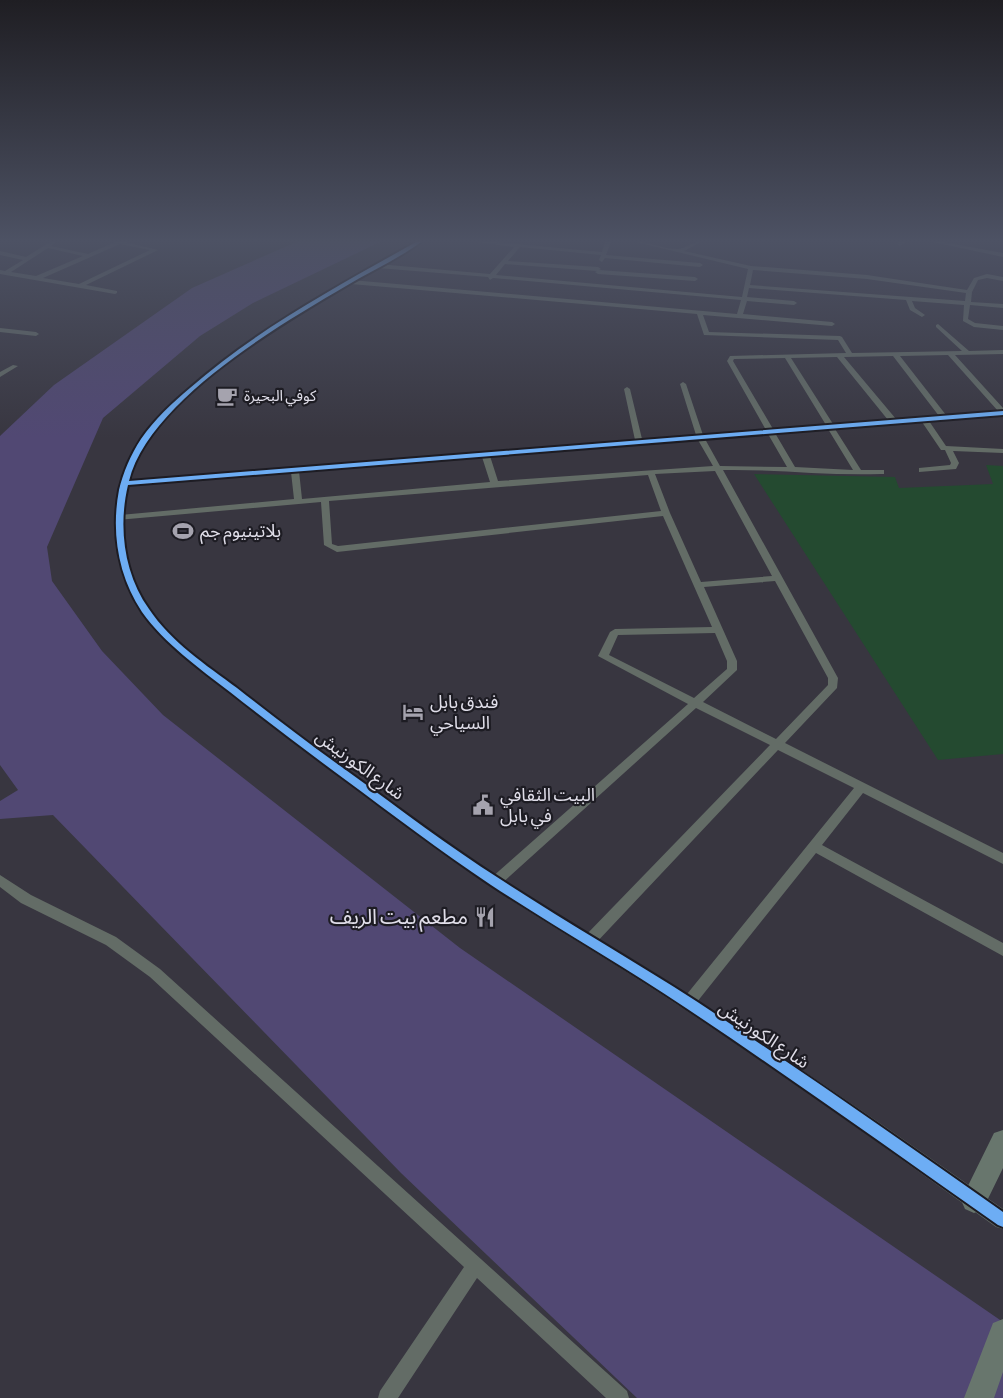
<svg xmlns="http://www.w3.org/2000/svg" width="1003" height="1398" viewBox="0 0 1003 1398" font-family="'Asap Condensed','Noto Sans Arabic',sans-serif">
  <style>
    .green { fill: #244a30 }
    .water { fill: #514873 }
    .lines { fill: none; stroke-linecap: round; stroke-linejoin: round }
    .minor { fill: #636c66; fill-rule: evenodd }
    .tertiary { fill: #636c66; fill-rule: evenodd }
    .trunk { fill: #68766d; fill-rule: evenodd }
    .cycleway-casing { stroke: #1d1c23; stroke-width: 4 }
    .cycleway { fill: #6dadf4; fill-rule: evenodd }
    .labels { text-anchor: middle; stroke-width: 4.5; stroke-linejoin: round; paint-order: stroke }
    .far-poi-label { font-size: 15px; fill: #e0dee9; stroke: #1d1c23; text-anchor: start }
    .poi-label { font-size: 18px; fill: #e0dee9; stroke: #1d1c23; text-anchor: start }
    .street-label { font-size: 18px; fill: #e0dee9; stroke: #1d1c23 }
    .near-poi-label { font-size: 21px; fill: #e0dee9; stroke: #1d1c23; text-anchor: end }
  </style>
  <rect width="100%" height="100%" fill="#383640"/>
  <path class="green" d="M986,465L1003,466V754L938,760L754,474L895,477L899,488L993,484Z"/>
  <path class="water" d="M296,242H380L253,303L200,336L103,418L47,547L52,581L102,651L163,715L460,948L1003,1322V1398H637L401,1173L53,815L0,819V801L18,790L0,765V436L54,385L192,288Z"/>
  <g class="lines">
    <path class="minor" d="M50,242H56L51,246L88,254L115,242H125L158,250L86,285L117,291V293L115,294L0,274V270L5,271L23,260L0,255V251L26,257ZM120,244L150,250L79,284L43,278ZM48,248L83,256L36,276L11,272Z
      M477,242H495L602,252L605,242H611L606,255L700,263L703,265L700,267L605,258L602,262L599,260L601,255L520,247L508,261L598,267L601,269L599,270L695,277L698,279L695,281L598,274L595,272L597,271L505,264L496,275L742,297L748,269L636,242C650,242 663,249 677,249C685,249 692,242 701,242L684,251L751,266L867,275L967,290L974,278L987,274L1003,277V281L987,278L978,280L972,292L971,302L1003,304V308L970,305L968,319L975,323L1003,326V330L974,327L963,321L964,305L912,301L915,308L925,315L922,317L910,310L906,300L749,288L747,297L794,301L797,303L794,305L747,301L743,314L832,322L835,324L832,326L703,315L709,332L840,336L842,337L852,353L962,351L936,327V325L938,324L969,351L1003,350V354L955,355L1003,408V415L929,421L946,446L1003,449V453L953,451L959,463L956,469L919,472V468L950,465L951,463L945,450H941L922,422L835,429L861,470H884V474H881C828,476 776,469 723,470L838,678L837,688L785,743L1003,853V864L863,793L822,845L1003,943V956L816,853L693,1007L688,1009L683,1007L681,1003L683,999L854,788L778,750L594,945L589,947L584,945L582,941L584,937L770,745L696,708L499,886L495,887L491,886L489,882L491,878L688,704L598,656L610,632L615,629L712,627L663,516L337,552L324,545L321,502L117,520L116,518L120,515L294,499L291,472L122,485V481H125L635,440L624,389L627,387L630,389L642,439L696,435L680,384L683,382L686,384L703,435L766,430L727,361L730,356L846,353L838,340L704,335L697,314L351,284L348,282L351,280L737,314L741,300L493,278L490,280L488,277L378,268L375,266L378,264L490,274L514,247ZM753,270L867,279L966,293L965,301L750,285ZM948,355L998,411L946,415L900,356ZM893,356L939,416H923L896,419L844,357ZM837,357L888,420L833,424L791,358ZM785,358L826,425L773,429L733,361L734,359ZM828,429L853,470L795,467L775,433ZM768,434L787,467L720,466L705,439ZM698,440L713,466L498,481L490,456ZM482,457L490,482L302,499L299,471ZM715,471L772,576L701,582L670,513L655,474ZM648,475L661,511L338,546L332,544L329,501ZM775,581L828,678V685L776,739L703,702L737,670V661L704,587ZM715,633L727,661V669L694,698L609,655L618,635Z
      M899,242H905L900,246L897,244Z
      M933,242H943L1003,253V257Z
      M0,328L36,332L39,334L36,336L0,332Z
      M13,365L18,366L0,377V372Z
      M0,875L31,895L116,937L160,969L627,1391L629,1398H606L477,1278L398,1398H378L380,1391L464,1267L150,977L106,945L21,903L0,887Z"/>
    <path class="tertiary" d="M415,242H422C399,258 372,271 348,286C276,327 162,393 132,473C116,516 124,571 150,609C172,641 207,664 237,687C275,716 312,744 350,772C401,809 452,847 504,881C568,922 635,959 698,1001C801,1068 902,1138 1003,1209V1229L996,1227C893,1153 790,1079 684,1009C620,966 553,928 490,886C439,852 391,815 342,779C303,751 266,722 228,692C197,668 164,645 141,612C117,576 110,532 118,491C140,385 327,292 415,242Z"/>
    <path class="trunk" d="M1003,1130V1168L983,1209L974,1213L965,1209L961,1200L994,1133Z
      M1003,1319V1372L994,1398H964L993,1323Z"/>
    <g class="cycleway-casing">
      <path id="cycleway" d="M416,242H421C398,259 371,271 346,286C279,325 148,402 129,481L1003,411V415L128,485C118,527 124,574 149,609C171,642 206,665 237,688C274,717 312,746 350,773C400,809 448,846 500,879C564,921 631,959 696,1001C799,1069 901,1140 1003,1212V1227L998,1225C894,1152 791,1078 686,1008C622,965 555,927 491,885C440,851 392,814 343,778C305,750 267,721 230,692C199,668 165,644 142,612C118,576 111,532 119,490C123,473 131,454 141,439C154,420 172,403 190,388C257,329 338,286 416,242Z"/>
    </g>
    <use href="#cycleway" class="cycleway"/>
  </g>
  <linearGradient id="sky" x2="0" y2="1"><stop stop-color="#1f1e23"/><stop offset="0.55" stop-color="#4d5264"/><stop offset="1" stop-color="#4d5264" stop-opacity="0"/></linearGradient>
  <rect width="1003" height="438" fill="url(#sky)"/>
  <defs>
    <g id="cafe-bare" transform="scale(1.62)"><path d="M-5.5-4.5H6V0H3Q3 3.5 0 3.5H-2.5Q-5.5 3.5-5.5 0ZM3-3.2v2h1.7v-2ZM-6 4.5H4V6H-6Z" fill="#a5a3ae" stroke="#1d1c23" stroke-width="2.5" paint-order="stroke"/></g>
    <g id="stadium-bare" transform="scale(1.62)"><path d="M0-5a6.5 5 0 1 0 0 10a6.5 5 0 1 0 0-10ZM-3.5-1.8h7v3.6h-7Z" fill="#a5a3ae" stroke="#1d1c23" stroke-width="2.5" paint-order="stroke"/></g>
    <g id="hotel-bare" transform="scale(1.62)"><path d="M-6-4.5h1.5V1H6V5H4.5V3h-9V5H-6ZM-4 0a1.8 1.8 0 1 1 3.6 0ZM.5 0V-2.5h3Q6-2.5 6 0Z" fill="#a5a3ae" stroke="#1d1c23" stroke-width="2.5" paint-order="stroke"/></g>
    <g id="civic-bare" transform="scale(1.62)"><path d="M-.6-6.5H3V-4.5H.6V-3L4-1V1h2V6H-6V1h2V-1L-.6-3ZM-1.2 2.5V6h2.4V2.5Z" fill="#a5a3ae" stroke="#1d1c23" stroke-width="2.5" paint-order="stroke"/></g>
    <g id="restaurant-bare" transform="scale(1.62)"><path d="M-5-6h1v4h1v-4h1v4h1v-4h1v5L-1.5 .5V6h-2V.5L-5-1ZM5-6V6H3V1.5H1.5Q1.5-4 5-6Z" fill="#a5a3ae" stroke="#1d1c23" stroke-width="2.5" paint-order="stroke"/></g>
  </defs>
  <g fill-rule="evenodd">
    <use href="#cafe-bare" x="227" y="396"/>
    <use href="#stadium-bare" x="183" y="531"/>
    <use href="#hotel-bare" x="413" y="712"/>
    <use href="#civic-bare" x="483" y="805"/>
    <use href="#restaurant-bare" x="485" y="917"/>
  </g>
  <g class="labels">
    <g class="far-poi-label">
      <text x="244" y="401">كوفي البحيرة</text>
    </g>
    <g class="poi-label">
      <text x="200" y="537">بلاتينيوم جم</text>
      <text x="430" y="708">فندق بابل<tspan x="430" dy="21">السياحي</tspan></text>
      <text x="500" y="801">البيت الثقافي<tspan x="500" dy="21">في بابل</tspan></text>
    </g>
    <g class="street-label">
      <text transform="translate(360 765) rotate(36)" y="6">شارع الكورنيش</text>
      <text transform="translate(764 1035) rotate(34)" y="6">شارع الكورنيش</text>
    </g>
    <g class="near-poi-label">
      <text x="468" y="924">مطعم بيت الريف</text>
    </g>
  </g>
</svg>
